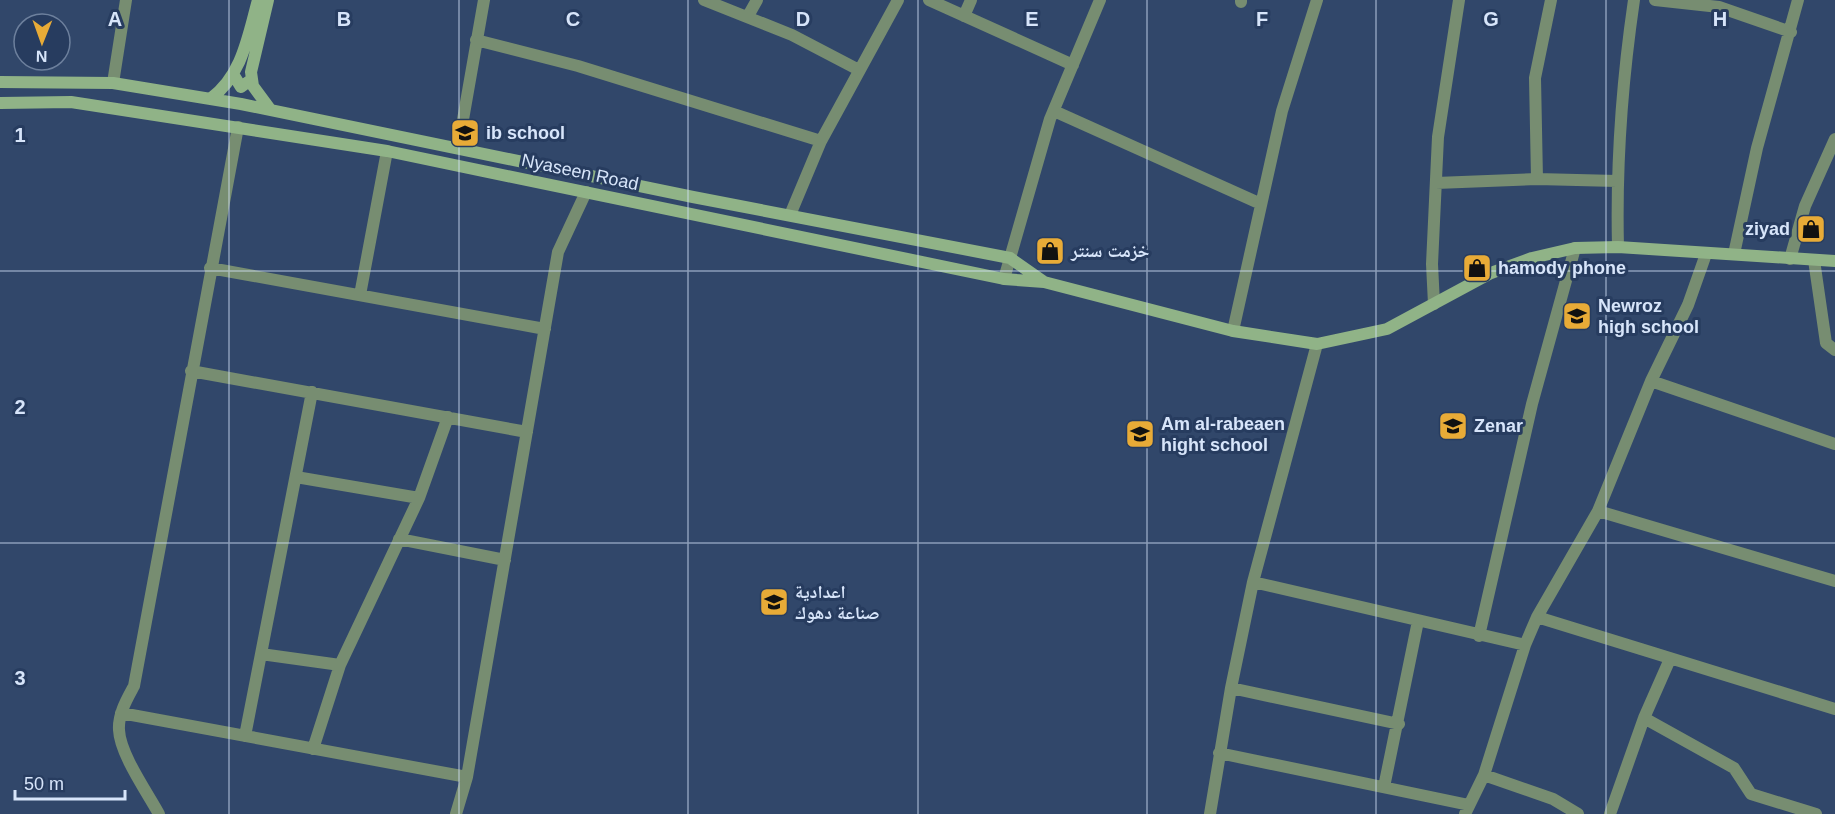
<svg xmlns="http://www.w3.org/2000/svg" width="1835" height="814" viewBox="0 0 1835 814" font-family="Helvetica,'Noto Naskh Arabic',sans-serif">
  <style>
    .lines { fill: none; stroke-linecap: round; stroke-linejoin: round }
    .street { stroke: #778d71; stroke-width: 12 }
    .secondary { stroke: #90b387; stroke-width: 12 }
    .grid { fill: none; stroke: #d7e5fa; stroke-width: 1.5; stroke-opacity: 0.55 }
    .labels { text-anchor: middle; stroke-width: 6; stroke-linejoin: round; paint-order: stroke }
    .poi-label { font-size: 18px; font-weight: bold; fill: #d7e5fa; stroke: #273c5f; text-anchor: start }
    .street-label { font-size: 18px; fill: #d7e5fa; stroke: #273c5f }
    .grid-label { font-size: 20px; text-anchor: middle; font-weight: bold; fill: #d7e5fa; stroke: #273c5f; stroke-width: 6; stroke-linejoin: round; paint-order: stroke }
  </style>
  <rect width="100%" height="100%" fill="#31476a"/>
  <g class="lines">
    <path class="street" d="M704,0L792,35L859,70
      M929,0L1073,65
      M1655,0L1719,7L1791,32
      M1241,2V0
      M748,16L757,0
      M964,16L971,0
      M476,40L578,66L821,141
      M113,83L126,0
      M1054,111L1261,204
      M458,148L484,0
      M1537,179L1535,78L1551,0
      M1436,183L1537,179L1617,181
      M790,215L821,141L898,0
      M1618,247C1616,164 1622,82 1634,0
      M1734,254L1757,148L1798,0
      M1790,259L1805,206L1835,139
      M1814,260L1826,343L1835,350
      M210,268L545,329
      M1004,279L1050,119L1100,0
      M360,295L387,151
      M1434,304L1432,264L1438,137L1459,0
      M1233,331L1282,111L1317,0
      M191,371L527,432
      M1651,381L1835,444
      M296,477L419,498
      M1598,511L1835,581
      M399,539L505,560
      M1253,582L1525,645
      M1537,617L1835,709
      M1479,636L1532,404L1575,248
      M261,654L340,665
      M1231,688L1399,724
      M121,713L467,777
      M1644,718L1734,768L1751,794L1816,814
      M245,736L312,392
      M313,749L340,665L419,498L448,417
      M1219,753L1469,805
      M1484,775L1553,799L1578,814
      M1384,787L1418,621
      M159,814C147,792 120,754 119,730C118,714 127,699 134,686L238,127
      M456,814L467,777L558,252L586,192
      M1210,814L1231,688L1253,582L1317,344
      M1465,814L1484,775L1525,645L1537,617L1598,511L1651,381L1688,305L1706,254
      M1610,814L1644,718L1670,659"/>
    <path class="secondary" d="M268,0L251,72L253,86L270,109
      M233,74L241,87L252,79
      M0,82L113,83L241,104L693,197L1010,258L1044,282L1233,331L1317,344L1387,329L1491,273L1532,258L1575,248L1618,247L1835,261
      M210,99C242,76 248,36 258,0
      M0,103L71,102L387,151L1004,279L1044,282"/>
  </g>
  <path class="grid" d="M229,0V814M459,0V814M688,0V814M918,0V814M1147,0V814M1376,0V814M1606,0V814M0,271H1835M0,543H1835"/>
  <defs>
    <g id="school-square" transform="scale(1.5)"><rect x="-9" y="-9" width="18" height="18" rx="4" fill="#e8ab37" stroke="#273c5f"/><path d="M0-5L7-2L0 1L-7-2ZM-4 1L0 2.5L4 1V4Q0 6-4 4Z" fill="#111"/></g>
    <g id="shop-square" transform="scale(1.5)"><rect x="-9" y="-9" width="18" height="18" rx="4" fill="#e8ab37" stroke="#273c5f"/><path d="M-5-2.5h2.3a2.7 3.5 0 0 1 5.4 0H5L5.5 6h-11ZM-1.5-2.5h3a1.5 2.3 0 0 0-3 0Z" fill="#111"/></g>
  </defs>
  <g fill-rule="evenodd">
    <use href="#school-square" x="465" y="133"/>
    <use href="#shop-square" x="1811" y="229"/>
    <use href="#shop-square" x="1050" y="251"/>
    <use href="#shop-square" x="1477" y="268"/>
    <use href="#school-square" x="1577" y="316"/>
    <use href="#school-square" x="1453" y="426"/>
    <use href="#school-square" x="1140" y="434"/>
    <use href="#school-square" x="774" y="602"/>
  </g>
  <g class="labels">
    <g class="poi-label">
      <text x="486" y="139">ib school</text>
      <text x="1790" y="235" text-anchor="end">ziyad</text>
      <text x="1071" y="257">خزمت سنتر</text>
      <text x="1498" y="274">hamody phone</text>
      <text x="1598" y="312">Newroz<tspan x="1598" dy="21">high school</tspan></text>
      <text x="1161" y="430">Am al-rabeaen<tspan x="1161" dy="21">hight school</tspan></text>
      <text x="1474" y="432">Zenar</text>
      <text x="795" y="598">اعدادية<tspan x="795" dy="21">صناعة دهوك</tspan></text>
    </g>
    <g class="street-label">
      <text transform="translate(580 172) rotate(12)" y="6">Nyaseen Road</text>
    </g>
  </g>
  <g class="grid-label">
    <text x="115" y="26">A</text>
    <text x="344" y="26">B</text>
    <text x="573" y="26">C</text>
    <text x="803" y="26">D</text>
    <text x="1032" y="26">E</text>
    <text x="1262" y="26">F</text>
    <text x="1491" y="26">G</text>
    <text x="1720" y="26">H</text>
    <text x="20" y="142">1</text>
    <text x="20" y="414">2</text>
    <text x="20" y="685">3</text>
  </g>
  <g transform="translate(42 42) rotate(181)"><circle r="28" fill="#273c5f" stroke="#6d809d" stroke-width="1.5"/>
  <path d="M0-4.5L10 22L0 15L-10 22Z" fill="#e8ab37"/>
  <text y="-9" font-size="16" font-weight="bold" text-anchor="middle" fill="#d7e5fa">N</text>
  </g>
  <path d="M15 790v9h110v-9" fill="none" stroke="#d7e5fa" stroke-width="3"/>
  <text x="24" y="790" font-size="18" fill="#d7e5fa" stroke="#273c5f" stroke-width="4.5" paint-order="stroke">50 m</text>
</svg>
